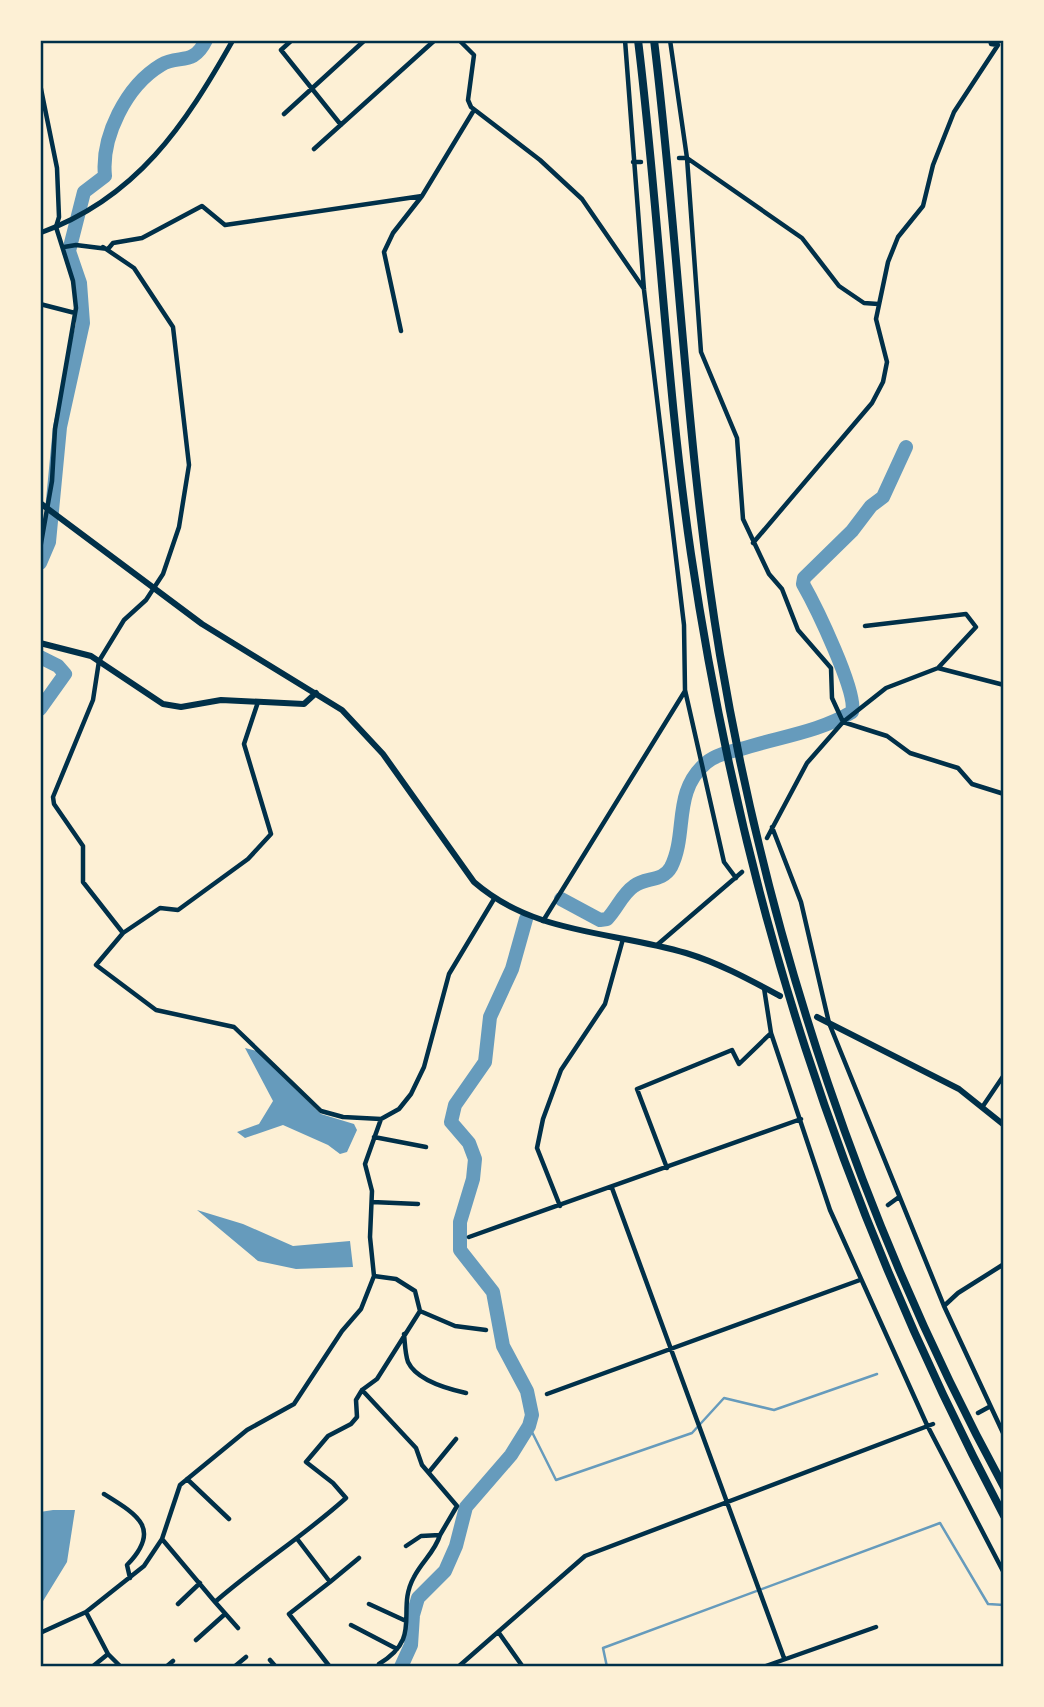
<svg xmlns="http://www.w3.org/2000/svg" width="1044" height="1707" viewBox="0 0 1044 1707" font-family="Rubik,sans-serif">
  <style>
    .water { fill: #669bbc }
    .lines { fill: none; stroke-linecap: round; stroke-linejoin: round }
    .stream { stroke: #669bbc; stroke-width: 2.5 }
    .river { stroke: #669bbc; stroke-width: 14 }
    .minor { stroke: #003049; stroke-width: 4.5 }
    .tertiary { stroke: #003049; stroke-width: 5 }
    .secondary { stroke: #003049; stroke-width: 6 }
    .motorway { stroke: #003049; stroke-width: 8 }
    .neatline { fill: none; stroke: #003049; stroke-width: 2.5 }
  </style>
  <rect width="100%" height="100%" fill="#fdf0d5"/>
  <path class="water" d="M245,1048L257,1051L321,1114L354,1124L357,1130L347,1152L340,1154L328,1145L283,1125L245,1138L237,1132L259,1124L273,1101Z
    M197,1210L243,1224L293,1246L350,1241L353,1267L296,1269L258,1261Z
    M53,1510H75L67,1562L40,1606V1512Z"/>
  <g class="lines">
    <path class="stream" d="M529,1426L556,1480L692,1433L724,1398L774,1410L877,1374
      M607,1667L603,1648L940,1523L988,1604L1004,1605"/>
    <path class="river" d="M40,563L49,542L60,427L83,323L80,283L69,251L84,192L105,176C101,137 126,86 161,65C179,54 193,67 206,40
      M40,657L58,666L65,674L40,709
      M561,899L600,920L607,919C617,909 622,894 634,886C645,877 663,882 671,867C688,833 672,792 706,763C715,755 729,752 741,749C778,737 819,732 852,712C858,693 815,605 803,584L804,578L852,531L871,506L883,497L906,447
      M401,1667L411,1645L413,1615L418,1598L445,1571L456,1546L466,1507L511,1455L529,1426L532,1415L527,1391L503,1346L493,1292L460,1250V1222L473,1179L475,1159L469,1143L451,1122L455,1105L485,1062L490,1017L512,969L526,919"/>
    <path class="minor" d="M292,40L281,50L341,125
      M459,40L474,55L468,100L471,107L540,160L582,199L644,289
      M625,40L644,290L684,625L685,690L724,862L736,878
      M670,40L687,158L701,352L737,438L743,519L769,574L782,589L798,630L831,668L832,698L843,722L887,736L910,753L958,768L972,784L1004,794
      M40,84L57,168L59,217L56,227L73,281L76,308L55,429L52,481L40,549
      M284,114L365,40
      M314,149L435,40
      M679,158H687L802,238L839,286L864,303L878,304
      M633,162H641
      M64,247L76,245L108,249L113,243L142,238L202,206L225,225L422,196
      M103,247L134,268L173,327L189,465L179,527L163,574L146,600L124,620L99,661L93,700L53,797L54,804L83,846V882L123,933L160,908L178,910L248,859L271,834L244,744L258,702
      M40,283V282
      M40,304L75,313
      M401,331L384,252L393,233L422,196L474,110
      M753,543L872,403L883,382L887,362L876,319L888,262L898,237L923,206L933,165L954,112L998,45L991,44L990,40
      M938,668L1004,685
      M772,827L801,902L829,1023L944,1306L1004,1435
      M767,838L807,763L843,722L886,688L938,668L976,627L966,614L865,626
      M543,921L685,691
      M123,933L96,965L156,1010L234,1027L321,1111L343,1117L381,1119L399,1109L411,1094L424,1067L449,974L494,899
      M657,945L742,872
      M764,988L771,1033L830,1210L927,1425L1004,1573
      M983,1106L1004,1075
      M374,1137L426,1147
      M667,1168L637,1089L732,1050L739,1064L771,1033
      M612,1188L784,1658
      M372,1202L418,1204
      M888,1205L899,1197
      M560,1206L537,1148L543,1119L561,1070L605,1004L623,939
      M469,1237L801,1119
      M944,1306L958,1293L1004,1264
      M420,1311L455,1326L486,1330
      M404,1334C405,1343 405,1354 408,1362C417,1381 448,1389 466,1393
      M362,1390L416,1448L422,1465L457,1506L440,1535L421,1536L406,1546
      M547,1394L860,1280
      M978,1413L989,1407
      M429,1472L456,1439
      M187,1479L229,1519
      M104,1494C138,1515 162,1529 127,1565L130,1578
      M162,1539L215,1602C257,1565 304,1536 346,1498L333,1483L306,1462L328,1436L351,1424L357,1417L356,1400L362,1390L377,1379L420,1311L415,1291L396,1279L374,1276
      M298,1540L330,1582L289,1614L330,1667
      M330,1582L359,1558
      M215,1602L238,1628
      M178,1604L200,1583
      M369,1604L406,1621
      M86,1612L108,1654L121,1667
      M351,1625L397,1649
      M40,1633L86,1612L144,1566L162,1539L180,1485L247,1430L294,1404L342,1331L361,1309L374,1276L370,1237L372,1191L365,1164L381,1119
      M499,1633L523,1667
      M196,1640L225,1614
      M270,1660L276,1667
      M379,1664C424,1637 395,1611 414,1577C422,1561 435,1552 440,1535
      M92,1667L108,1654
      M166,1667L173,1661
      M234,1667L246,1657
      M375,1667H387
      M458,1667L585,1556L933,1424
      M763,1667L876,1627"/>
    <path class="tertiary" d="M40,233C137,198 185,125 233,40"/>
    <path class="secondary" d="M40,503L202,624L342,710L383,754L474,882C535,935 612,931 686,953C719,963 750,980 780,996
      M40,643L91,656L163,704L181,707L221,700L304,704L316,693
      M817,1017L959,1089L1004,1125"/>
    <path class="motorway" d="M638,40C659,211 666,384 691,554C742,898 841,1208 1004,1516
      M654,40C679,245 686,451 720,655C769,944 864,1230 1004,1487"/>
  </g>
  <rect width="1044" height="1707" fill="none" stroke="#fdf0d5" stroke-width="84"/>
  <rect x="42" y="42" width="960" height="1623" class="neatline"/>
</svg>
